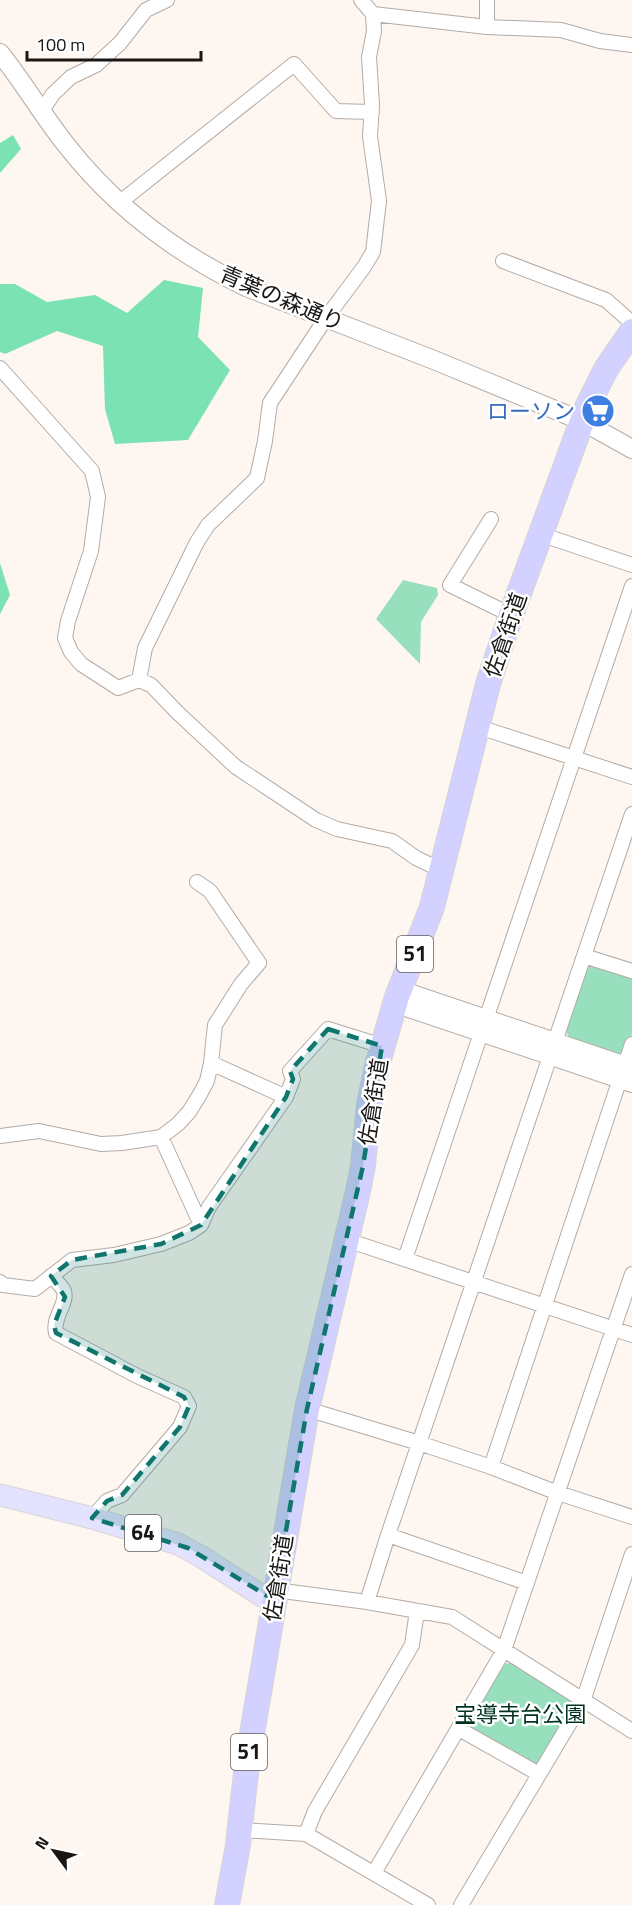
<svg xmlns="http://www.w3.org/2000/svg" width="632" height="1905" viewBox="0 0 632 1905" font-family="'Titillium Web','Noto Sans JP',sans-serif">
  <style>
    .green { fill: #98dfbd }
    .forest { fill: #7ae2b3 }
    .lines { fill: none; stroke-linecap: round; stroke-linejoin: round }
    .street-casing { stroke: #b3aba6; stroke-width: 16 }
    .secondary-casing { stroke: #b3aba6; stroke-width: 20 }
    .primary-casing { stroke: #d6d5d5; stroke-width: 23 }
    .highway-casing { stroke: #d6d5d5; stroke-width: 26 }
    .street { stroke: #fff; stroke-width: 14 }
    .secondary { stroke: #fff; stroke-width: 18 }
    .primary { stroke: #e4e3ff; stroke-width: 21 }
    .highway { stroke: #d2d1ff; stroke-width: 24 }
    .marked { fill: #0f766e; fill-opacity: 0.2; stroke: #0f766e; stroke-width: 4.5; stroke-dasharray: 12 8; stroke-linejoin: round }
    .labels { text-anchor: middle; stroke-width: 5; stroke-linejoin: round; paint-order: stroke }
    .shield { fill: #fff; stroke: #5e5c5a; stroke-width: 1.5 }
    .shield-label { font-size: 21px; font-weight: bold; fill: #191614 }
    .street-label { font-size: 22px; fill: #191614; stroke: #fff }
    .shop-label { font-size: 22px; fill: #366cbe; stroke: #fff; text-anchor: end }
    .park-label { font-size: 22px; fill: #013220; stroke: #fff }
  </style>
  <rect width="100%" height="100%" fill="#fef6f0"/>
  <path class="green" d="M403,580L437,588L438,595L421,622L420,664L376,619Z
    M588,962L632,973V1034L626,1050L619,1054L570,1038L566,1032Z
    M511,1662L570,1700V1709L538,1765L531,1768L471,1730L468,1721L502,1665Z"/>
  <path class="forest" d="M13,135L21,149L0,173V143Z
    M164,280L203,288L198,337L230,370L188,440L115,444L105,409L103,346L57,331L5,354L0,352V284H15L47,302L95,295L127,313Z
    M0,563L10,595L0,614Z"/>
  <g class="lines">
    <g class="street-casing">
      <path id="street" d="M373,14L487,27L561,30L600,41L632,45
        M487,27V0
        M41,112L53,94L71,77L96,65L120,43L146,10L167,0
        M119,203L294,64L336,111L372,112
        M503,261L606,300L632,323
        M0,368L92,471L98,497L91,551L68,621L65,638L71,652L81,664L118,688L139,680L151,685L178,713L236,767L316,820L337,829L392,841L416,858L441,870
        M491,519L450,585L511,615
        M540,534L632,565
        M139,680L145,648L197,542L208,525L257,478L265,441L270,403L326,318L364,267L373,252L379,201L370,136L372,105L369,57L374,31L373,14L361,0
        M476,726L632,777
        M584,956L632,971
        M486,1019L632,586
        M211,1063L286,1097
        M625,1065L632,1044
        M0,1136L39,1131L101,1144L122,1143L161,1137L178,1124L189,1112L199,1096L207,1081L211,1063L215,1025L241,984L259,963L210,891L197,882
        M161,1137L201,1225
        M347,1240L632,1335
        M405,1259L481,1033
        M51,1276C56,1281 62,1286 64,1291C68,1304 52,1317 56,1333L137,1376L184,1397L189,1406L180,1427L122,1495L107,1501L92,1518
        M0,1282L3,1285L35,1289L72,1260L114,1255L161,1244L189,1233L201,1225L209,1207L286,1097L293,1079L290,1071L328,1029L382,1046
        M307,1409L419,1443L491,1467L558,1493L632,1517
        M491,1467L620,1079
        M388,1535L527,1583
        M275,1590L367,1602L452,1617L632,1731
        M367,1602L388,1535L632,814
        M459,1729L539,1774
        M240,1830L306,1834L428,1905
        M306,1834L315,1811L412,1645L417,1611
        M374,1873L504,1650L632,1274
        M461,1905L583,1701L632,1554"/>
    </g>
    <g class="secondary-casing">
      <path id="secondary" d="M0,53C24,83 43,116 67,146C115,207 176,253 246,287L434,360L582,421L632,449
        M632,1068L409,993L397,997L403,1006L632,1083"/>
    </g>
    <g class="primary-casing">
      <path id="primary" d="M0,1495L92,1518L178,1544L202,1557L262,1596L274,1600"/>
    </g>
    <g class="highway-casing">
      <path id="highway" d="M227,1905L238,1845L246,1773L253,1728L307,1409L358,1191L363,1166L369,1104L378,1062L397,997L432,907L488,684L511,615L588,405L606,369L632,331"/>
    </g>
    <use href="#street" class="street"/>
    <use href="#secondary" class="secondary"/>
    <use href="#primary" class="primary"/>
    <use href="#highway" class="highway"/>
  </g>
  <path class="marked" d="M328,1029L382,1046L363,1166L307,1409L274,1600L188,1548L92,1518L107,1501L122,1495L180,1427L189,1406L184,1397L56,1333L54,1325L65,1297L51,1276L72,1260L161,1244L201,1225L286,1097L293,1079L290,1071Z"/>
  <defs>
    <g id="supermarket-disc" transform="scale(1.725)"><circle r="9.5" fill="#3f7fe0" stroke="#fff"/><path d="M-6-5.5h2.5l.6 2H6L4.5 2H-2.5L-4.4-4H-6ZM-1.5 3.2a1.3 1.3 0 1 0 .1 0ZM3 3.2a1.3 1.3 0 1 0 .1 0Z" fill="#fff"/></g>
  </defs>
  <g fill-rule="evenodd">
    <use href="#supermarket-disc" x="598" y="411"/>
  </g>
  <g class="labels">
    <g class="shield">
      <rect x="397" y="936" width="36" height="36" rx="4.5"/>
      <rect x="125" y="1515" width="36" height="36" rx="4.5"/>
      <rect x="231" y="1734" width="36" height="36" rx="4.5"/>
    </g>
    <g class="shield-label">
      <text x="415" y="961">51</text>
      <text x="143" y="1540">64</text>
      <text x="249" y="1759">51</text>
    </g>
    <g class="street-label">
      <text transform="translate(282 298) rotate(23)" y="8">青葉の森通り</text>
      <text transform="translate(505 635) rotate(-71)" y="8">佐倉街道</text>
      <text transform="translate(373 1102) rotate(-81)" y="8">佐倉街道</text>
      <text transform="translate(278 1578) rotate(-81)" y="8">佐倉街道</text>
    </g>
    <g class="shop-label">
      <text x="575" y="419">ローソン</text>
    </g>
    <g class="park-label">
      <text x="520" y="1722">宝導寺台公園</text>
    </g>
  </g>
  <g transform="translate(54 1851) rotate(303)" stroke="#ffffff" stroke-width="4.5" paint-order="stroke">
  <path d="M0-4.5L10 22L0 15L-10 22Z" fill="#191614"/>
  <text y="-9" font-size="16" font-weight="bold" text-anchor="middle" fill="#191614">N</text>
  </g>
  <path d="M27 51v9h174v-9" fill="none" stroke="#191614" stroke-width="3"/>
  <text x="36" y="51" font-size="18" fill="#191614" stroke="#ffffff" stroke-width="4.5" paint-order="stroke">100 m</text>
</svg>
